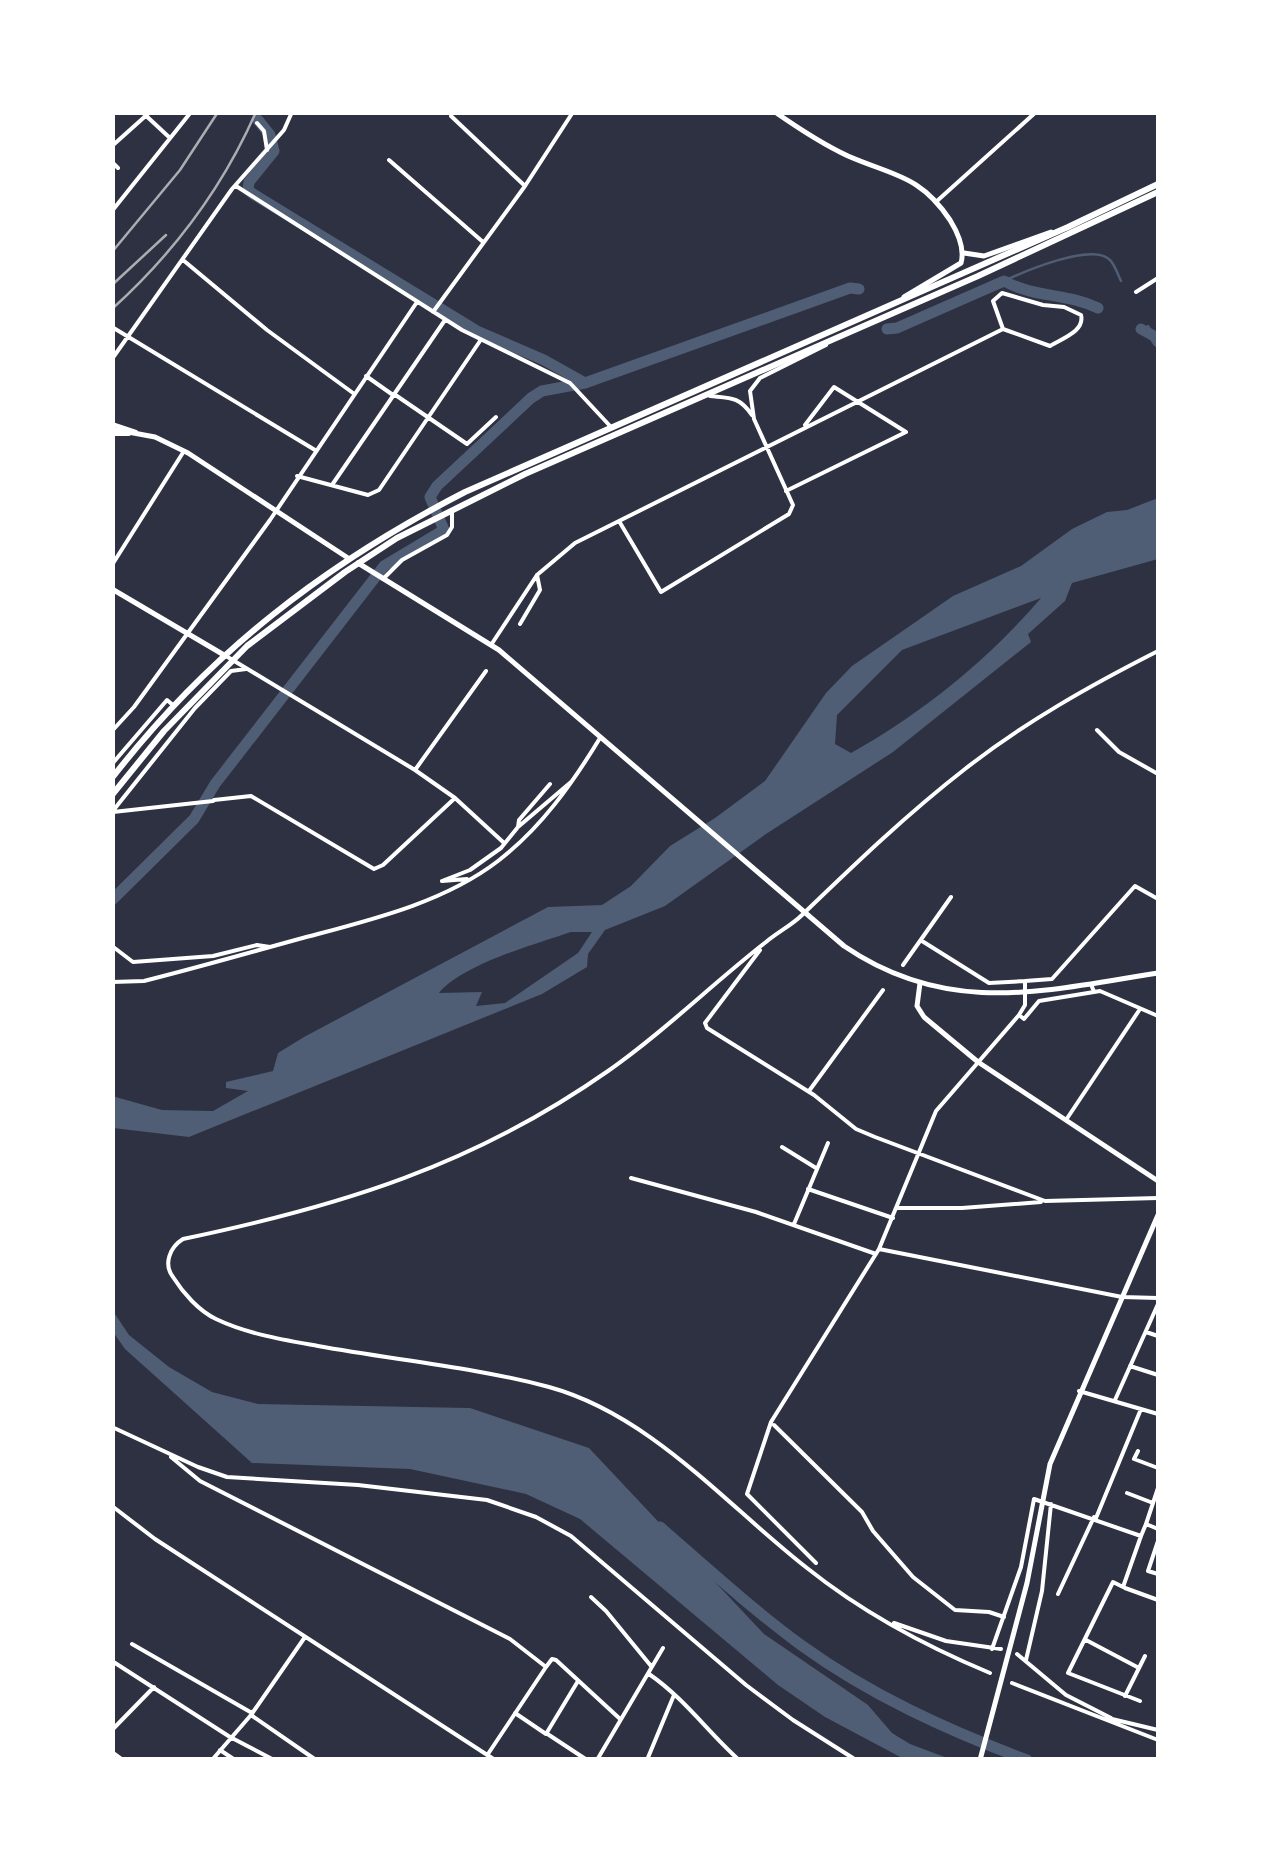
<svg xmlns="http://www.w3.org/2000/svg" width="1271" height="1872" viewBox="0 0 1271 1872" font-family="Overpass,sans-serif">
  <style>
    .water { fill: #4f5d75; fill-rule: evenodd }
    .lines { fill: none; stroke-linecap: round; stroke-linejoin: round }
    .stream { stroke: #4f5d75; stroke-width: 2.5 }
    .river { stroke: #4f5d75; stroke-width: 11 }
    .minor { stroke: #fff; stroke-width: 4 }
    .tertiary { stroke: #fff; stroke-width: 5 }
    .secondary { stroke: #fff; stroke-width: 5 }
    .trunk { stroke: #fff; stroke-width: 6 }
    .rail { stroke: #abadb3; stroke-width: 2.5 }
  </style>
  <rect width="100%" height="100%" fill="#2d3142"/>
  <path class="water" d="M1158,498V559L1072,583L1065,601L1028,634L1031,642L893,752L766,834L665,906L605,930L588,954L587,967L542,994L189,1137L113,1128L112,1096L162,1110L213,1111L248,1091L226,1088V1082L273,1071L278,1053L304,1037L548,907L602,905L631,886L670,846L715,818L765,781L826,693L852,666L953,596L1021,566L1072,529L1107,512L1127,510ZM1041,598C988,660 921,714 851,753L835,744L837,715L902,650ZM571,932H592L578,953L505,1003L476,1006L482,992L439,993C463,964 536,944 571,932Z
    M113,1311L129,1335L169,1367L212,1392L258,1404L470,1408L589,1448L764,1634L868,1705L892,1733L910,1744L950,1759H904L825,1717L778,1685L580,1519L526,1494L410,1469L252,1463L125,1349L113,1332Z"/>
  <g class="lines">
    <path class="stream" d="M1004,281C1023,272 1092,242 1110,260C1115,265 1118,275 1121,281
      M1148,326L1154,336"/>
    <path class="river" d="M258,120L270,135L274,151L249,182L248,190L253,194L477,331L544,360L585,383
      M887,329L897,328L1004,281C1035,298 1067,293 1098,308
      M1141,329L1154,336L1158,342
      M112,900L194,819L215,784L384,566L444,530L430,497L437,486L531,398L542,391L585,383L850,288L859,289
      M660,1527C706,1567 752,1609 801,1645C870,1695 947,1730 1027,1760"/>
    <path class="minor" d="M142,112L170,138
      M451,116L525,186
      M257,123L264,131L267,150
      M112,146L150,112
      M389,160L483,242
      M112,162L118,168
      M236,186L462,330L570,383L611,427
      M937,201L1036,112
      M112,211L191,112
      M183,260L267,330L353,393
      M1136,292L1158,278
      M1002,293L1043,305L1064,307L1081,315C1085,331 1063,338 1050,346L1003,329L993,301Z
      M433,312L525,186L573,112
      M112,327L315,450
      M112,359L232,189L284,130L292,112
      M366,376L393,395
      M394,394L467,444L496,417
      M710,396C730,398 739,396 752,415
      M112,424L136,432
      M805,425L834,387L906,432
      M112,434H129
      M297,476L368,495L379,490L480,341
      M332,485L445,320
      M786,491L906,432
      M619,521L661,592L789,514L793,505L754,419L750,391L760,378L826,345
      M112,565L184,451
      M383,579L402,560L447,535L452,527V510
      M520,624L540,590L537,575
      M491,645L537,575L575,543L1003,329
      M226,656L415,770L455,798L503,842
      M1097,730L1119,752L1158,774
      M112,731L134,707L270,520L417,302
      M112,764L167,700L174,706
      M415,770L486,671
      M214,800L251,796L374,869L383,865L455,798
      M112,812L195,708L231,671L246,669
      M113,812L213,801
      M518,827L519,820L550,784
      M442,881L470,870L501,848L518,827L571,782
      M442,881L467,879
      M112,946L133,962L213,956L257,945L270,947
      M760,950L705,1023L707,1028L814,1095L856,1129L875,1137L1045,1201L1158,1198
      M903,965L951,897
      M1025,981L1052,979L1135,886L1158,899
      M112,982L144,981C196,968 248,953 299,939C366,921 442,904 498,861C541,828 572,784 600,738
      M1091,984L1094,992L1100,991L1158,1016
      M1019,1015L1024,1019L1039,1001L1094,992
      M809,1091L883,990
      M1066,1120L1140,1009
      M782,1147L816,1168
      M631,1178L756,1212L876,1254
      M808,1189L893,1218
      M896,1208H962L1041,1202
      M794,1224L828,1143
      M879,1249L1122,1297L1158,1298
      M1146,1332L1158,1336
      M1130,1366L1158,1375
      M1079,1391L1158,1414
      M1115,1400L1158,1304
      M774,1425L862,1512L873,1531L913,1577L955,1610L989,1612L1004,1617
      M112,1427L198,1467L227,1477L358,1485L487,1500L536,1517L571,1536L746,1685L793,1720L856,1760
      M1138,1451L1134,1459L1158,1468
      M171,1457L200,1481L510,1639L546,1667L552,1659L556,1660L619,1718
      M1127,1493L1153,1503
      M112,1506L155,1539L495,1760
      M1096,1518L1141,1409
      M1146,1524L1158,1488
      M1158,1541L1148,1571L1158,1574
      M816,1563L747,1494L771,1422L879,1249L936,1111L1019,1015L1025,1005V981L989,983L922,941
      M1125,1588L1158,1600
      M1058,1594L1094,1517
      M591,1597L606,1611L651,1666
      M894,1623L946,1641L1001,1649
      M1086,1640L1139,1668
      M132,1644L252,1713
      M992,1649L1021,1567L1034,1499L1141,1536L1146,1524L1158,1529
      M1017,1654L1066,1695L1111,1718
      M1026,1660L1042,1591L1051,1504
      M112,1661L230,1737
      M990,1673C925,1646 862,1612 807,1568C726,1505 651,1415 549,1387C474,1367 395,1360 318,1346C285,1340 247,1334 216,1319C199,1311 183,1293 173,1277C163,1264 170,1247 183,1239C341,1206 474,1165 608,1071C664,1032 712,984 766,942C778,932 792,925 802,915C855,864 907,814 965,769C1025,722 1091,685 1158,651
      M649,1674C685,1699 707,1731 739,1760
      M1012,1683L1158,1740
      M1125,1696L1145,1656
      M1140,1701L1068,1673L1113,1582L1123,1587L1141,1536
      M515,1713L546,1734L578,1681
      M251,1715L316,1760
      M1112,1719L1158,1730
      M112,1730L154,1687
      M546,1733L587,1760
      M232,1738L274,1760
      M220,1750L235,1760
      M112,1752L123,1760
      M488,1754L546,1667
      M212,1760L251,1715L305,1637
      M597,1760L663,1648
      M647,1760L674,1695"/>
    <path class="tertiary" d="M775,112C798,128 822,144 848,156C894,176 920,175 950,220C958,233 965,249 961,263L904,297
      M964,253L984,256L1051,232
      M112,429L155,437L188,453L348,558
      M920,983L917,1006L924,1017L978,1062L1158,1181
      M980,1760L1027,1583L1050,1464L1158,1215"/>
    <path class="secondary" d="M358,563L499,650L844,946C948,1017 1044,991 1158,973
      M112,589L224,655"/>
    <path class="trunk" d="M112,778C210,652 325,564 465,492L1068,227L1158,184
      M112,795L164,731L247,646L345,572L397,538L525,474L978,276L1158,192"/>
    <path class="rail" d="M112,252L180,170L218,112
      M112,285L166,235
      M112,309C174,253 222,189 256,112"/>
  </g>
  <rect width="1271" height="1872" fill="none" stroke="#ffffff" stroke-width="230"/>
</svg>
